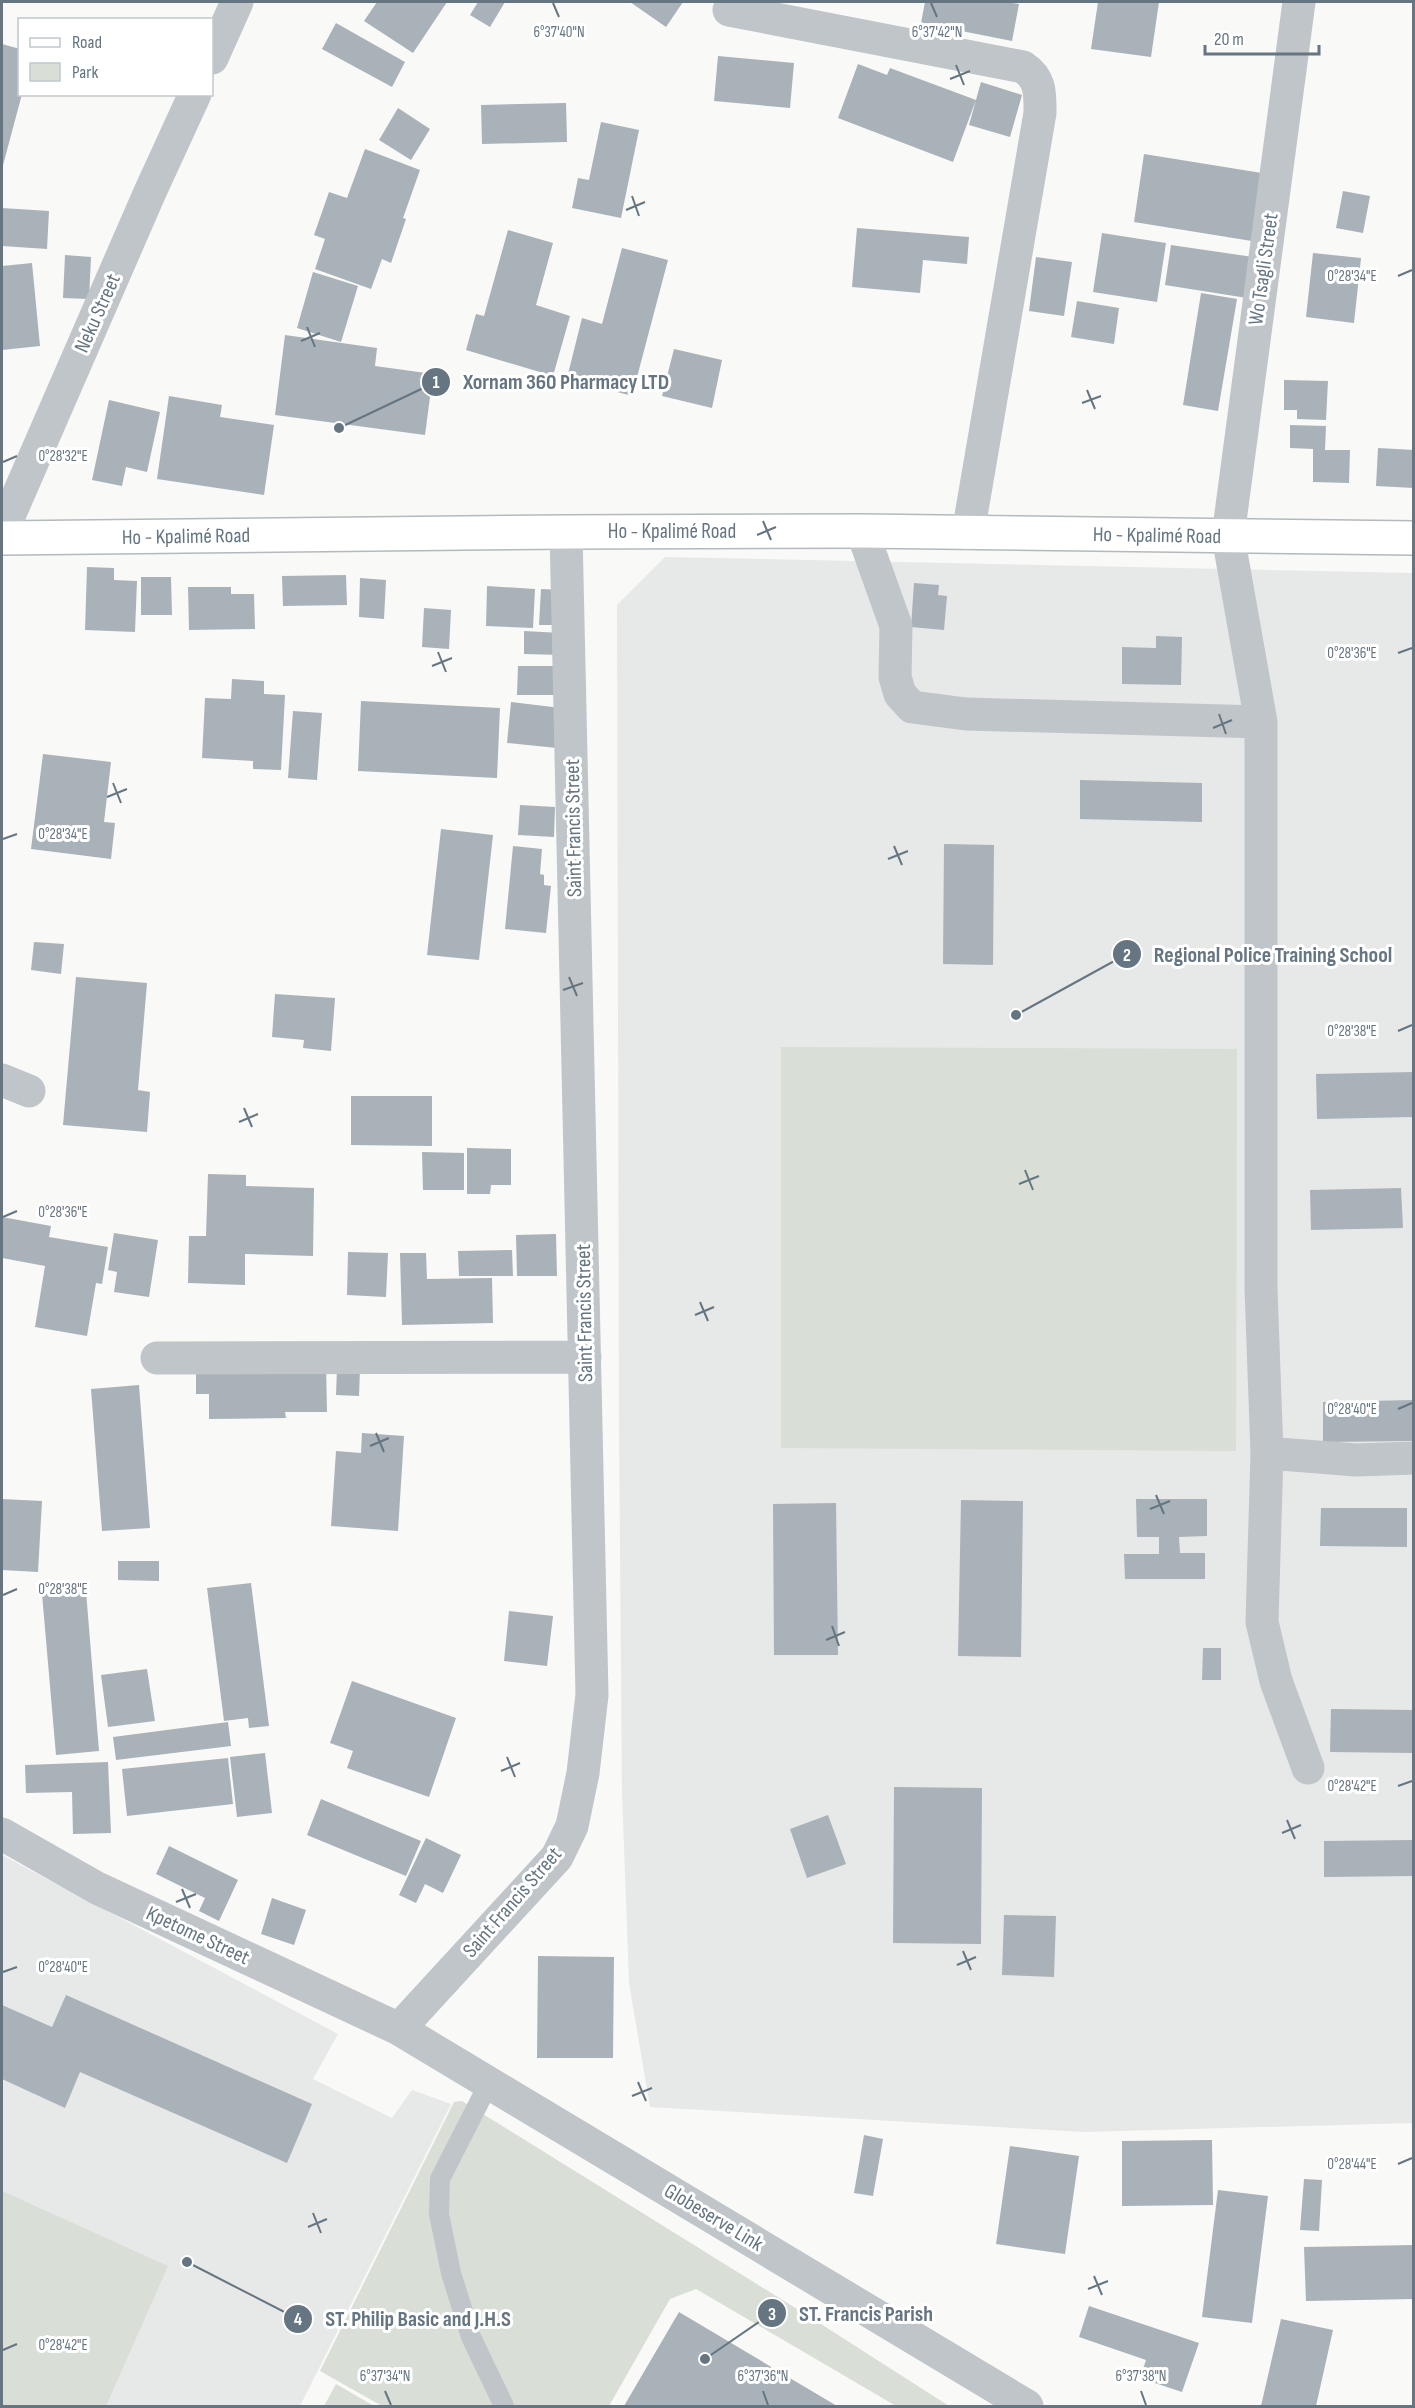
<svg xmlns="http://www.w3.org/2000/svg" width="1415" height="2408" viewBox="0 0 1415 2408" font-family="'Sofia Sans Condensed',sans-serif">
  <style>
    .built { fill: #e7e8e8 }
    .green { fill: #d9ded6 }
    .building { fill: #a9b2b8 }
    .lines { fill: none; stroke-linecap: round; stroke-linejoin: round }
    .secondary-casing { stroke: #b3b9bd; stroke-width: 36 }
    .lane { stroke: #c0c5c9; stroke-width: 20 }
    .street { stroke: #c0c5c9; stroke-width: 33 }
    .secondary { stroke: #fff; stroke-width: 33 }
    .ticks { fill: none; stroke: #657581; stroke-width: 2 }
    .labels { text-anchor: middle; stroke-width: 6; stroke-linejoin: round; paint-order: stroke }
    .street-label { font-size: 21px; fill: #657581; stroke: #fff }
    .ticks-label { font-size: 15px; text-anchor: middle; fill: #657581; stroke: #fff; stroke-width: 6; stroke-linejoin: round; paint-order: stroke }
    .leader { fill: none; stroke: #657581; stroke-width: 2 }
    .callout-dot { fill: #657581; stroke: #fff; stroke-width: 2 }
    .mark-label { font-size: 18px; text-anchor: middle; font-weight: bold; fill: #fff }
    .callout-label { font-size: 22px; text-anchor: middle; font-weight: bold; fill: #657581; stroke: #fff; stroke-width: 6; stroke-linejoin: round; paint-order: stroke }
  </style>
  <rect width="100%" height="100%" fill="#f9f9f7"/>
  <path class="built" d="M665,557L1413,573V2123L1084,2132L650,2107L629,1983L622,1792L619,1425L617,605Z
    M2,1855L338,2034L313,2079L392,2118L412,2090L451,2104L300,2406H2Z"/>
  <path class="green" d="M781,1047L1237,1049L1236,1451L781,1448Z
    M462,2101L810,2317L949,2406H896L696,2289L670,2299L609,2406H382L320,2371L454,2102Z
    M2,2191L168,2266L106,2406H2Z
    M336,2384L374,2406H324Z"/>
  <path class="building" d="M377,2H447L413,53L364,21Z
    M478,2H505L490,27L470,15Z
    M630,2H683L666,27Z
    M925,2H1004L1019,4L1012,41L921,23Z
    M1098,2H1159L1151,57L1091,49Z
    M336,23L405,62L392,87L322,49Z
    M2,44L20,49V94H22L2,169Z
    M718,56L794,63L790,108L714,101Z
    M858,64L887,75L890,68L976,100L953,162L838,118Z
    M981,82L1022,95L1010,137L969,125Z
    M566,103L567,142L482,144L481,105Z
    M398,108L430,129L411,160L379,140Z
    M601,122L639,130L621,218L572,208L578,178L589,180Z
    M365,149L420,170L403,218L406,219L391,263L382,259L371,289L315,269L325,239L314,235L329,192L347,198Z
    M1144,154L1268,174L1258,242L1134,222Z
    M1343,191L1370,196L1363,233L1336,228Z
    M2,208L49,211L47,249L2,246Z
    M857,228L969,237L967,264L923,260L920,293L852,287Z
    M508,230L553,243L536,305L570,316L553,376L466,350L476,314L484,316Z
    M1102,233L1166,243L1157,302L1093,292Z
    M1171,245L1253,257L1247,298L1165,285Z
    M622,248L668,260L632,396L567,378L582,318L602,324Z
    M1313,253L1361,258L1354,323L1306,317Z
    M65,255L91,257L89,299L63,298Z
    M1036,257L1072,262L1064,316L1029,311Z
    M32,263L40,346L2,350V266Z
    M313,272L358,286L341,342L297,328Z
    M1201,293L1237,299L1218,411L1183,405Z
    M1077,301L1119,308L1114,344L1071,337Z
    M285,335L377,348L375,366L433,374L425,435L275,415Z
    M674,349L722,360L712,408L662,396Z
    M1284,380L1328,381L1326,420L1297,419V410H1284Z
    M169,396L222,405L220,417L274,425L264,495L157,479Z
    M109,400L160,412L147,472L126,467L122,486L92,480Z
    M1290,425L1326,426L1325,450H1350L1349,483L1313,482V449L1290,448Z
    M1378,448L1414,450V488L1376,486Z
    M87,567L114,568V580L137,581L135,632L85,630Z
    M346,575L347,605L283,606L282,576Z
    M141,577H171L172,615H141Z
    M360,578L386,580L384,619L359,617Z
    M914,583L939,585L938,595L947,596L944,630L911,627Z
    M487,586L535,589L533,628L486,626Z
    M188,587H231V594H254L255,629L189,630Z
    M541,589L564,590L562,625H539Z
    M424,608L451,610L449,649L422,647Z
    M524,631L561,633L560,655L524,654Z
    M1156,636L1182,637L1181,685L1122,684V647L1156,648Z
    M518,666H558V695H517Z
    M232,679L264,681V694L285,695L281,770L253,769V761L202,758L205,698L231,699Z
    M361,701L500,708L497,778L358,771Z
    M511,702L561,708L557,748L507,743Z
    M293,711L322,713L317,780L288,778Z
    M43,754L111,762L104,822L115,823L111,859L31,849Z
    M1080,780L1202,783V822L1080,819Z
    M520,805L555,807L554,837L518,835Z
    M441,829L493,835L479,960L427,955Z
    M944,844L994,845L993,965L943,964Z
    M513,846L542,849L540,874L544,875V885L551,886L546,933L505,929Z
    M34,942L64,944L61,974L31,970Z
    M76,977L147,983L138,1090L150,1092L147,1132L63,1125Z
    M275,994L335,998L331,1051L303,1048L304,1040L272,1037Z
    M1414,1072V1117L1317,1119L1316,1074Z
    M351,1096H432V1146L351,1145Z
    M467,1148L511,1149V1185H491L490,1194H467Z
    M422,1152L464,1153V1190H423Z
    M208,1174L246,1175V1186L314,1188L313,1256L245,1254V1285L188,1283L189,1236H206Z
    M1401,1188L1403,1228L1311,1230L1310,1190Z
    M2,1217L51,1226L49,1237L108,1247L102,1284L96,1283L87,1336L35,1327L45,1266L2,1258Z
    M114,1233L158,1240L149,1297L114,1292L117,1272L108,1270Z
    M556,1234L557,1276H517L516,1235Z
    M512,1250L513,1276H459L458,1251Z
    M348,1252L388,1253L386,1297L347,1295Z
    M400,1253H426L427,1279L492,1278L493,1323L402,1325Z
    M326,1362L327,1412H285L286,1418L209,1419V1394H196V1364Z
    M337,1368L360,1369L359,1396L336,1395Z
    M139,1385L150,1528L102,1531L91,1389Z
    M1414,1400V1441L1323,1442V1402Z
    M362,1433L404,1436L398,1531L331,1526L336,1451L361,1453Z
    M2,1499L42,1501L38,1572L2,1570Z
    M1136,1499H1207V1536L1179,1537L1180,1553H1205V1579H1125L1124,1554H1159V1537H1137Z
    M961,1500L1023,1501L1021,1657L958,1656Z
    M836,1503L838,1655H774L773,1504Z
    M1321,1508H1407V1547L1320,1546Z
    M118,1561H159V1581L118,1580Z
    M251,1583L269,1726L249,1728L248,1718L224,1721L207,1588Z
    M86,1591L99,1751L56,1755L42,1594Z
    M509,1611L553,1616L547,1666L504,1661Z
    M1203,1648H1221V1680H1202Z
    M147,1669L155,1721L108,1727L101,1675Z
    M352,1681L456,1718L429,1797L347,1768L353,1751L330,1743Z
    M1331,1709L1414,1710V1753L1330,1752Z
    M228,1722L231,1746L116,1760L113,1737Z
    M265,1753L272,1813L237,1817L230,1757Z
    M228,1758L233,1804L127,1816L122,1769Z
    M108,1762L111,1833L73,1834L72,1792L26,1793L25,1765Z
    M894,1787L982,1788L981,1944L893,1943Z
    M321,1799L421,1841L406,1876L307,1835Z
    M828,1815L846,1864L807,1878L790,1829Z
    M426,1838L461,1855L443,1893L425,1884L416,1903L399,1895Z
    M1412,1840L1413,1876L1324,1877V1841Z
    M169,1846L238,1880L219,1921L199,1911L205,1898L156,1874Z
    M272,1898L306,1910L294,1945L261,1934Z
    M1004,1915L1056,1916L1054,1977L1002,1975Z
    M538,1956L614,1957L613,2058H537Z
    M66,1995L312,2104L287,2163L80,2072L65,2108L2,2079V2005L52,2027Z
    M864,2135L883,2139L873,2196L854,2193Z
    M1212,2140L1213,2205L1122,2206V2141Z
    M1010,2146L1079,2156L1065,2254L996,2244Z
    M1304,2179L1322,2180L1319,2231L1300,2230Z
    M1218,2190L1268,2196L1252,2323L1202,2317Z
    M1414,2245V2299L1306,2301L1304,2247Z
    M1089,2306L1199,2343L1182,2392L1140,2378L1146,2360L1079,2337Z
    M679,2312L837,2406H624Z
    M1281,2319L1333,2330L1316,2406H1261Z"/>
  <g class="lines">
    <g class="secondary-casing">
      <path id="secondary" d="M2,538L566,532L862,531L1414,538"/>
    </g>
    <path class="lane" d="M489,2083L440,2179L439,2214L451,2273L471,2337L504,2406"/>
    <path class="street" d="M1299,2L1228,536L1261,722V1289L1267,1453L1262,1622L1276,1681L1308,1768
      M729,10L1023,67C1041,79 1040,93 1040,113L968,533
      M212,58L237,2
      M862,531L896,626L895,677L900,694L912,707L966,714L1261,722
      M2,532L150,192L195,94
      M2,1080L29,1091
      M157,1358L585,1357
      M1267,1453L1356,1460L1414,1458
      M2,1834L97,1888L399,2029L1027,2406
      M399,2029L557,1857L572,1826L583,1773L592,1695L566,532"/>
    <use href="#secondary" class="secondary"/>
  </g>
  <path class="ticks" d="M553,3L559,17M931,3L937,17M956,65L964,85M950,79L970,71M632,196L639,216M626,210L645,202M1398,276L1412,270M307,327L315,347M301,341L320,333M1087,390L1095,409M1082,403L1101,396M3,462L17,456M763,521L771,540M757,535L776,527M438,652L446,672M1398,653L1412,648M432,666L452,658M1219,714L1226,734M1213,728L1232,720M113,783L121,803M107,797L127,789M3,839L17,834M894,846L902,865M888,859L908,851M569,977L577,996M563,990L583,983M1398,1031L1412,1025M244,1108L252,1127M239,1122L258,1114M1025,1170L1033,1190M1019,1184L1039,1176M3,1217L17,1211M700,1302L708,1321M695,1315L714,1307M1398,1409L1412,1403M376,1433L384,1452M370,1446L389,1438M1156,1495L1164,1514M1150,1509L1170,1501M3,1595L17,1589M832,1626L839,1646M826,1640L845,1632M507,1757L515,1777M501,1771L520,1763M1398,1786L1412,1781M1287,1820L1295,1839M1282,1833L1301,1825M182,1889L190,1908M176,1902L196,1894M963,1951L971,1970M957,1965L976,1957M3,1972L17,1967M638,2082L646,2101M632,2096L652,2088M1398,2164L1412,2158M313,2213L321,2233M308,2227L327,2219M1094,2276L1102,2295M1088,2289L1108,2281M3,2350L17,2344M385,2391L391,2405M763,2391L768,2405M1141,2391L1146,2405"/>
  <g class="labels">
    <g class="street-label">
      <text transform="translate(1263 269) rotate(-82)" y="7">Wo Tsagli Street</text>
      <text transform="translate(97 313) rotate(-66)" y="7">Neku Street</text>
      <text x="672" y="538">Ho - Kpalimé Road</text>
      <text transform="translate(1157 535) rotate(1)" y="7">Ho - Kpalimé Road</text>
      <text transform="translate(186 536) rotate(-1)" y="7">Ho - Kpalimé Road</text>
      <text transform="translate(573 828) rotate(-91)" y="7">Saint Francis Street</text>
      <text transform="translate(584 1313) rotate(-91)" y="7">Saint Francis Street</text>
      <text transform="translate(512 1902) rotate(-49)" y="7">Saint Francis Street</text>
      <text transform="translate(198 1935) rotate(25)" y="7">Kpetome Street</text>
      <text transform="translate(714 2217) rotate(31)" y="7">Globeserve Link</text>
    </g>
  </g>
  <g class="ticks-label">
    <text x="559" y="37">6°37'40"N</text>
    <text x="937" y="37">6°37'42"N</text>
    <text x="1352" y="281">0°28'34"E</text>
    <text x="63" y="461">0°28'32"E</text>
    <text x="1352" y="658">0°28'36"E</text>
    <text x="63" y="839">0°28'34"E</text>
    <text x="1352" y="1036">0°28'38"E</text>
    <text x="63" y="1217">0°28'36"E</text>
    <text x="1352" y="1414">0°28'40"E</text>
    <text x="63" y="1594">0°28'38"E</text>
    <text x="1352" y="1791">0°28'42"E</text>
    <text x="63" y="1972">0°28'40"E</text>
    <text x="1352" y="2169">0°28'44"E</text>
    <text x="63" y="2350">0°28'42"E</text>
    <text x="385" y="2381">6°37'34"N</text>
    <text x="763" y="2381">6°37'36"N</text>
    <text x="1141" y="2381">6°37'38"N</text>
  </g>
  <path class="leader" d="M339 428L436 382M1016 1015L1127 954M705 2359L772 2313M187 2262L298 2319"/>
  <g class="callout-dot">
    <circle cx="339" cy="428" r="6"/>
    <circle cx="1016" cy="1015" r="6"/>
    <circle cx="705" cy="2359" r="6"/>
    <circle cx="187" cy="2262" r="6"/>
    <circle cx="436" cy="382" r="15"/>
    <circle cx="1127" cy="954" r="15"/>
    <circle cx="772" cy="2313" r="15"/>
    <circle cx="298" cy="2319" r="15"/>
  </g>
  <g class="mark-label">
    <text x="436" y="388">1</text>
    <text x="1127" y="961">2</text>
    <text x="772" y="2320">3</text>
    <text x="298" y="2325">4</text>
  </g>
  <g class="callout-label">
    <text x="566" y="389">Xornam 360 Pharmacy LTD</text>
    <text x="1273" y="962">Regional Police Training School</text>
    <text x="866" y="2321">ST. Francis Parish</text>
    <text x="418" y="2326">ST. Philip Basic and J.H.S</text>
  </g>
  <rect width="1415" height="2408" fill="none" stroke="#657581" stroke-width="6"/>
  <rect x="18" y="18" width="195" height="78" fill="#ffffff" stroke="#c1c8cd" stroke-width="1.5"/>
  <rect x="30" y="38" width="30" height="9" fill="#ffffff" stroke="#c1c8cd" stroke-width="1.5"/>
  <text x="72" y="48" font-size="18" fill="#657581">Road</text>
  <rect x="30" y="63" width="30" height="18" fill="#d9ded6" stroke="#c1c8cd" stroke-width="1.5"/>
  <text x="72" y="78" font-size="18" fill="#657581">Park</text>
  <path d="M1205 45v9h114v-9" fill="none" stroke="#657581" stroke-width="3"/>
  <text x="1214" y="45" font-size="18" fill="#657581" stroke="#ffffff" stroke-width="4.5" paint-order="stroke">20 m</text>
</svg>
